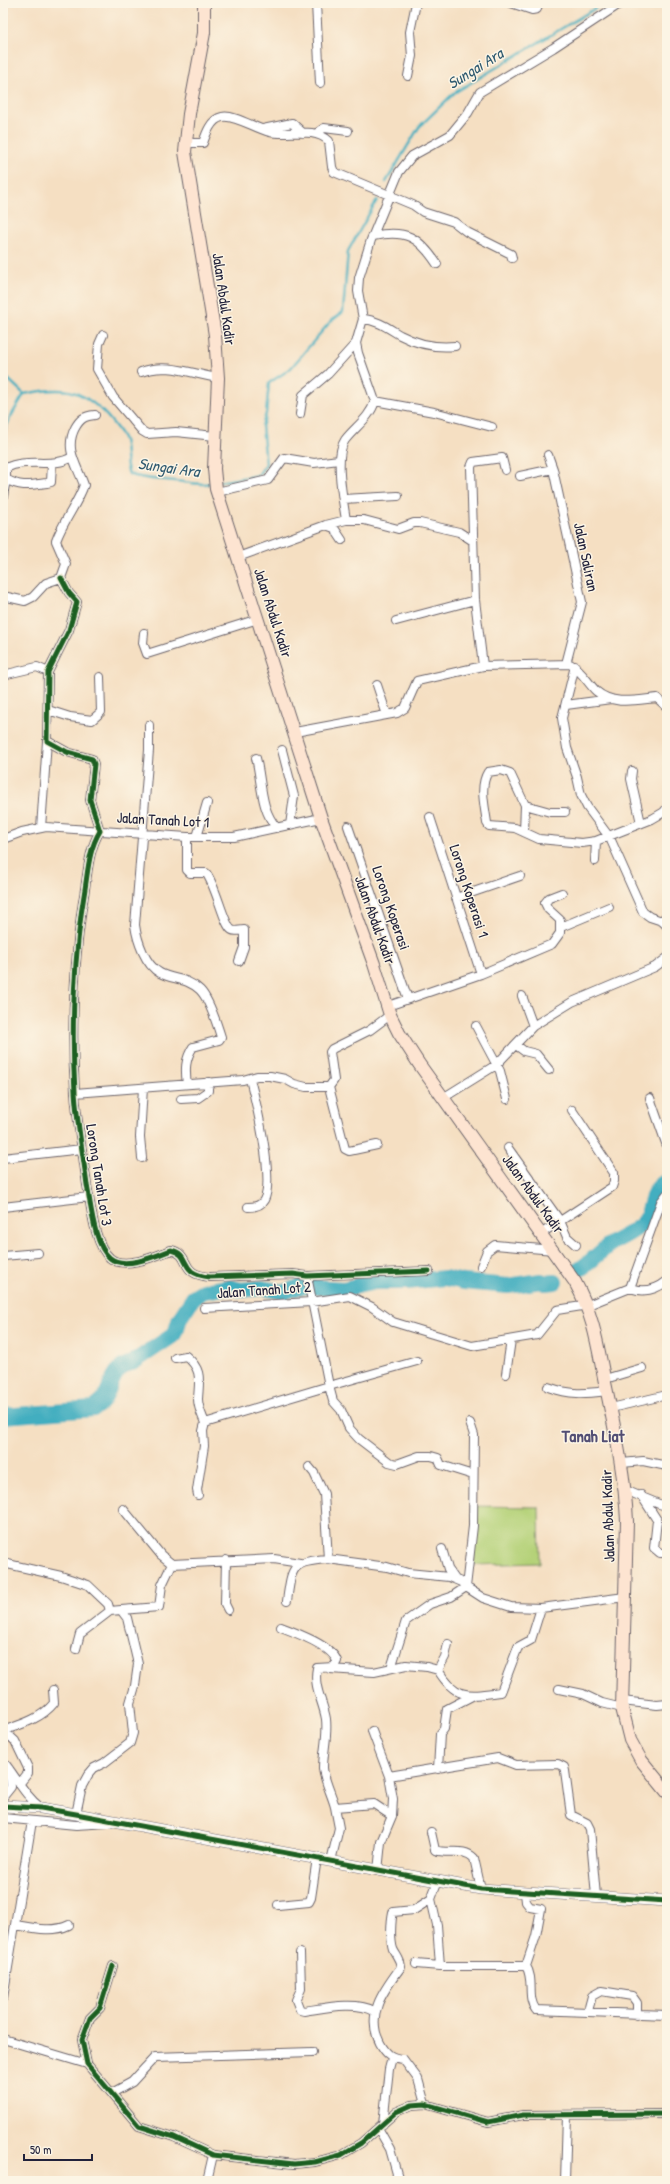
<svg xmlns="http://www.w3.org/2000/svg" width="670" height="2184" viewBox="0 0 670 2184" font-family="'Patrick Hand',sans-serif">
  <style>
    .green { fill: #b4d177; stroke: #6b7a59 }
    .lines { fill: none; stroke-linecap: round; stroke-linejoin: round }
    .stream { stroke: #42aec0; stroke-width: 2.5 }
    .river { stroke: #42aec0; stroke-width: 16 }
    .minor-casing { stroke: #6c646a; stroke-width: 10 }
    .tertiary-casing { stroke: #6c646a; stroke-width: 12 }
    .secondary-casing { stroke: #6c646a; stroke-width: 14 }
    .minor { stroke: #fff; stroke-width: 8 }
    .tertiary { stroke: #fff; stroke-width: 11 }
    .secondary { stroke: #fde4d1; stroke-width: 12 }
    .cycleway-casing { stroke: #fcf5e5; stroke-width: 8 }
    .cycleway { stroke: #1b5e20; stroke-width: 5 }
    .labels { text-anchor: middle; stroke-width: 3; stroke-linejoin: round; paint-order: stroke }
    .street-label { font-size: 15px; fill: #22223b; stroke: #fcf5e5 }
    .water-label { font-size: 16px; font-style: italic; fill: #2f5a70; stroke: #fcf5e5 }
    .quarter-label { font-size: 17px; font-weight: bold; fill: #524e74; stroke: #fcf5e5 }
  </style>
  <rect width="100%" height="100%" fill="#fcf5e5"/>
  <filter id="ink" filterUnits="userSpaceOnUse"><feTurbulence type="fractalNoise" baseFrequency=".025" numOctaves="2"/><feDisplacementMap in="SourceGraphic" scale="8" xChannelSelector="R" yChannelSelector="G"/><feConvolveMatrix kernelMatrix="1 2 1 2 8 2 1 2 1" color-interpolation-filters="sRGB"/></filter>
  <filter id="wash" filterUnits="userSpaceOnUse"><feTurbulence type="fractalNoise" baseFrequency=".012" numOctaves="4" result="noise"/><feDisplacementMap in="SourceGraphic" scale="16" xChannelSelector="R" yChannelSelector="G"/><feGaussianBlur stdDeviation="0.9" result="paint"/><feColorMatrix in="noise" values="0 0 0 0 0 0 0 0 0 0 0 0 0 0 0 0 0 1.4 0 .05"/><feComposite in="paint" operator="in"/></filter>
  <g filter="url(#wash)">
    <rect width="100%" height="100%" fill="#f5dfc2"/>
    <path class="green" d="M472,1506L539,1507L540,1563L474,1565Z"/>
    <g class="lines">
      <path class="stream" d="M386,182L419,127L454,93L604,3
        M3,378L8,379L24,394L10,418L3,435
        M24,394C62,386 80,387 107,416C113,423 119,430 123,438C128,449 124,462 129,474C144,480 159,479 175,481C188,482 199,486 212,483
        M219,482L258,475L266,464L262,426L266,414L269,383L290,369L330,322L343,312L348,251L377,200"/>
      <path class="river" d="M580,1269C591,1262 599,1253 609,1245C619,1238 635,1232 643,1223C654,1210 647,1191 667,1181
        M3,1416L93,1409C96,1407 100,1404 103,1401C112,1387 112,1367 132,1363L175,1334L180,1318L193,1298L204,1291L229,1287L241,1290L262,1288L284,1292L302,1286L343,1289L375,1282H407L445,1278L464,1282L508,1286L541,1281L545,1283L555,1282"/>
    </g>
  </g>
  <g filter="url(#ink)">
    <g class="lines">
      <g class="minor-casing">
        <path id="minor" d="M316,3L320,83
          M511,3L532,10L537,9L539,3
          M408,76L412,56L410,32L416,3
          M263,129L292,123L303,133
          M317,133L324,128L348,131
          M185,143H203C206,134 211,119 222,117C234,114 256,129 270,132C289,136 313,126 329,141L332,167L334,172L413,205L423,212L454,222L467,232L511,254L512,258
          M373,236C406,229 419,237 437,264
          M363,319C377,320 388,328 400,335C417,344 435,348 455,346
          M103,335L99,344L97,369L113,397L142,431L147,434L176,432L215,436
          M141,372C167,362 192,374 218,378
          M375,401L434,412L492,427
          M300,414L303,395L328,374L356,343
          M548,455L553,469L582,602L566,664
          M52,463L51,482L47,483C31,485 21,488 6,479V468C27,457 53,469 72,457
          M520,476L553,469
          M217,492L268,480L284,458L314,463L339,460
          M3,497L6,479
          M343,499L398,496
          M346,520C343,500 334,456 345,440C355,427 370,418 375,401L358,353L356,343L363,319L358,291L359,278L371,240L399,172L412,156L450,135L468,113L480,92L553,48L621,3
          M326,525L334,528L342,540
          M238,557L326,525L346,520H364L398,529L414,523H420L459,532L473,541
          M61,578L69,593L77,602L69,630L48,672L47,741L67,752L92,759L94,764L90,800L100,831C89,849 88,870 85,889C74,952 71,1028 75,1092C77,1123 83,1154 87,1185C91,1205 94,1245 110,1258C124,1270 156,1256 171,1250C193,1255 177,1274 210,1277L293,1274L307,1276L429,1271
          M3,596L25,601L33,597L46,583L61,578L66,564L56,541C63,521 77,505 84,485C77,465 64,449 75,428C80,419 84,416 95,415
          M396,621L475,600
          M144,633L143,643L147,654L258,619
          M483,666L475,600L471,467L473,462L502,458L505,470
          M575,666L562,718L567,748L577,777L581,795L587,807L610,838L643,912L650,917L662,921
          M3,675L37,667L48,672
          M377,685L387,715
          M566,705L611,699
          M48,710L70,717L92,720L101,712L100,677
          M149,725V750L135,925C137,940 145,965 160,973C173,980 188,978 200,990C209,999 217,1024 221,1037L219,1040L193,1047C185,1059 185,1070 187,1084
          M295,732L397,713L405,708L417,681L483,666L570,664C582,671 587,682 596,691C613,706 636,700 657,698L667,707
          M282,750L294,796L290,825
          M256,758C262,781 260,810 277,828
          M632,771L631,779L641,823
          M525,805L550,812H565
          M430,817L481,974
          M348,826L408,999
          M41,828L47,741
          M524,832L525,805L510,773L501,770L488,772C479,786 485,807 487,823L489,826L515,828L539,839L582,843L596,841L652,819L664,812L667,808
          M187,837V870L190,873H206C216,885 224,926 232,930C235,932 240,930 244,930V947L239,961
          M197,837L207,803
          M3,839L22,832L46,827L187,837H234L321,818
          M595,861L596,841
          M456,898L520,876
          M667,915L662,921L667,926
          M561,927L609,907
          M522,996L533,1026
          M388,1006L481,974L552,944L560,933V920L548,909L545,903L549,898L562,893
          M476,1026L500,1071L507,1099
          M516,1045L524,1051L536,1054L549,1070
          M329,1087L345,1149L349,1151L377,1145
          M75,1093L243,1080L257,1076H270L285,1079L294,1084L306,1087H329L334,1080L330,1052L332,1049L370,1030L390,1015
          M443,1098L496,1065L533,1026L572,1002L655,967L667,958
          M650,1098L667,1146
          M181,1099L198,1098L208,1091V1082
          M508,1148L560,1221L567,1237L576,1245
          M3,1158L82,1149
          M142,1158L140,1137L143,1088
          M667,1158V1167
          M3,1207L89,1197
          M248,1207C254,1207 261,1206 264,1200C275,1180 256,1102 250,1079
          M542,1233L612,1187L614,1181V1173L572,1110
          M3,1256L38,1253
          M481,1266L487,1251L495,1245L554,1250
          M630,1288C644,1293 656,1290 667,1281
          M204,1308L311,1302L350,1296L372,1307L393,1322L472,1346L537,1335L557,1310L588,1305L630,1288L661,1202L667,1194
          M175,1358L186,1356C203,1370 199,1380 198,1399C198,1408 202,1415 205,1423
          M417,1361L329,1386L333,1401L341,1410L349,1428L359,1439L389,1462L397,1464L419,1456H431L438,1458L441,1465L473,1475
          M506,1374L511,1340
          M605,1379L642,1368
          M548,1387C571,1395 583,1394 607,1391
          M611,1408L667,1395
          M622,1463L643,1461L667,1466
          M309,1467L314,1473L324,1494L328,1559L387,1567L408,1573L449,1577L461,1582L466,1587L473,1526L474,1435L470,1423
          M625,1490L659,1504L667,1506
          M198,1495L197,1490L204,1446L203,1431L205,1423L329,1386L307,1276
          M641,1495L657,1520L654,1548L660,1553H667
          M123,1509L161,1555L172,1564L274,1559L300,1563
          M442,1549L448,1569L455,1579
          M226,1560L225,1604L228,1610
          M3,1563L61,1576L88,1585L108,1604L110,1611L80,1634L76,1649
          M287,1601C292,1566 291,1562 328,1559
          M121,1610L159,1607L162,1585L172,1564
          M281,1627C297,1633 332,1646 337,1661L334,1667L317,1668C313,1687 323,1701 326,1719C328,1736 323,1752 323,1768C324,1780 332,1795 335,1807L374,1804L392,1816
          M391,1668L406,1621L430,1604L451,1597L466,1587L483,1598L511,1607L541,1608L625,1597
          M330,1669L374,1672L406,1665L427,1667L438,1670C456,1700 469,1696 501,1692L518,1647L531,1640L541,1608
          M438,1670L445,1657L448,1644
          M559,1689L583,1694L602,1703L622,1708
          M622,1701L657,1705L667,1704
          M3,1730L15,1741L28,1768V1773L20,1783
          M5,1730C23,1724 42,1718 54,1703L53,1690
          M372,1731L389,1776L393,1799L392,1816L381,1842L378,1871
          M3,1761C16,1777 25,1796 41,1808
          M438,1769L440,1734L444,1729L447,1709L474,1695
          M389,1776L498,1758L516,1765L558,1764L564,1767L565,1771L571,1815L587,1823L590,1829L596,1896
          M3,1797L11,1787L9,1769
          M76,1814L82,1786L88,1775L94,1768L104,1763L130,1743L133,1733L130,1703L135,1686L138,1664L127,1618L121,1610L110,1611
          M3,1818L76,1825L109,1823
          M431,1832L435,1850C449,1855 463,1847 474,1858L481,1889
          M331,1861L339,1828L335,1807
          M438,1881L431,1899L437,1925L440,1966
          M525,1893L526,1902L530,1907L541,1909L536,1936L526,1966C535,1980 526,1997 536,2010L667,2015
          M278,1905L309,1902L311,1898L317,1858
          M16,1925C33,1928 53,1933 69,1925
          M300,1953L301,1989L296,2000L300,2010L304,2011C325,2008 356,2001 374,2011
          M416,1964L440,1966H526
          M113,1966L100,2008L90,2018L82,2040L87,2064L139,2126L174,2137L213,2155L294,2164L315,2162L341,2155L361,2143L396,2112L412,2105L425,2104L488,2122L523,2115L667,2114
          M3,1998L32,1821
          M588,2011L592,1996L601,1991L632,1996L637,2003V2015
          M3,2039L87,2064
          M112,2093L132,2082L155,2057L312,2052
          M425,2104L418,2079L403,2059C391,2058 386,2054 380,2043C365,2014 384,1990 401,1967C400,1958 396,1956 393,1949C390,1940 391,1921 393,1912L414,1910L431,1899
          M383,2124L389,2069L392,2058
          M378,2128L390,2149L399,2181
          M207,2181L213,2155
          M565,2181L567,2115"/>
      </g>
      <g class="tertiary-casing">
        <path id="tertiary" d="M3,1806L41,1808L76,1814L481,1889L667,1901"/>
      </g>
      <g class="secondary-casing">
        <path id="secondary" d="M204,3V33L189,114L185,152L215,335L218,378L214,469L216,489L321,818L374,964L390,1015L399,1033L419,1064L575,1282C596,1320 598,1351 607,1392C616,1435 625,1477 627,1521L622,1708L630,1740L641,1760L667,1792"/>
      </g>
      <use href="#minor" class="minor"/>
      <use href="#tertiary" class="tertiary"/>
      <use href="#secondary" class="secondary"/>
      <g class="cycleway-casing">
        <path id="cycleway" d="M61,578L69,593L77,602L69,630L48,672L47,741L67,752L92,759L94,764L90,800L100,831C89,849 88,870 85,889C74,952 71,1028 75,1092C77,1123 83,1154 87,1185C91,1205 94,1245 110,1258C124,1270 156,1256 171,1250C193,1255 177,1274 210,1277L293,1274L307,1276L429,1271
          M3,1806L41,1808L76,1814L481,1889L667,1901
          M113,1966L100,2008L90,2018L82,2040L87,2064L139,2126L174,2137L213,2155L294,2164L315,2162L341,2155L361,2143L396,2112L412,2105L425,2104L488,2122L523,2115L667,2114"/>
      </g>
      <use href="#cycleway" class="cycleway"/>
    </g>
  </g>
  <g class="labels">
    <g class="street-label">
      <text transform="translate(224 299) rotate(82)" y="5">Jalan Abdul Kadir</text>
      <text transform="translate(586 557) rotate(78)" y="5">Jalan Saliran</text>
      <text transform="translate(273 613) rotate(72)" y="5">Jalan Abdul Kadir</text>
      <text transform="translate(163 820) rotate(3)" y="5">Jalan Tanah Lot 1</text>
      <text transform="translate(469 891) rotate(72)" y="5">Lorong Koperasi 1</text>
      <text transform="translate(391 908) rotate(71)" y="5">Lorong Koperasi</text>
      <text transform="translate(375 920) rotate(70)" y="5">Jalan Abdul Kadir</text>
      <text transform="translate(99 1175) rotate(81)" y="5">Lorong Tanah Lot 3</text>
      <text transform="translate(533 1194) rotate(54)" y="5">Jalan Abdul Kadir</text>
      <text transform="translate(264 1290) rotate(-4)" y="5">Jalan Tanah Lot 2</text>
      <text transform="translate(608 1516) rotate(-92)" y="5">Jalan Abdul Kadir</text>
    </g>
    <g class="water-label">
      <text transform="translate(475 68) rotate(-32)" y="6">Sungai Ara</text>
      <text transform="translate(169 467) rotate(8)" y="6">Sungai Ara</text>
    </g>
    <g class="quarter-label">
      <text x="593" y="1442">Tanah Liat</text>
    </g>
  </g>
  <rect width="670" height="2184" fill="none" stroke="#fcf5e5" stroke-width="16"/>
  <path d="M24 2154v6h68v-6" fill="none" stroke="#22223b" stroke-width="2"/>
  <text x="30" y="2154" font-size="12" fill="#22223b" stroke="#fcf5e5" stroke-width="3" paint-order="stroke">50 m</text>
</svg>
